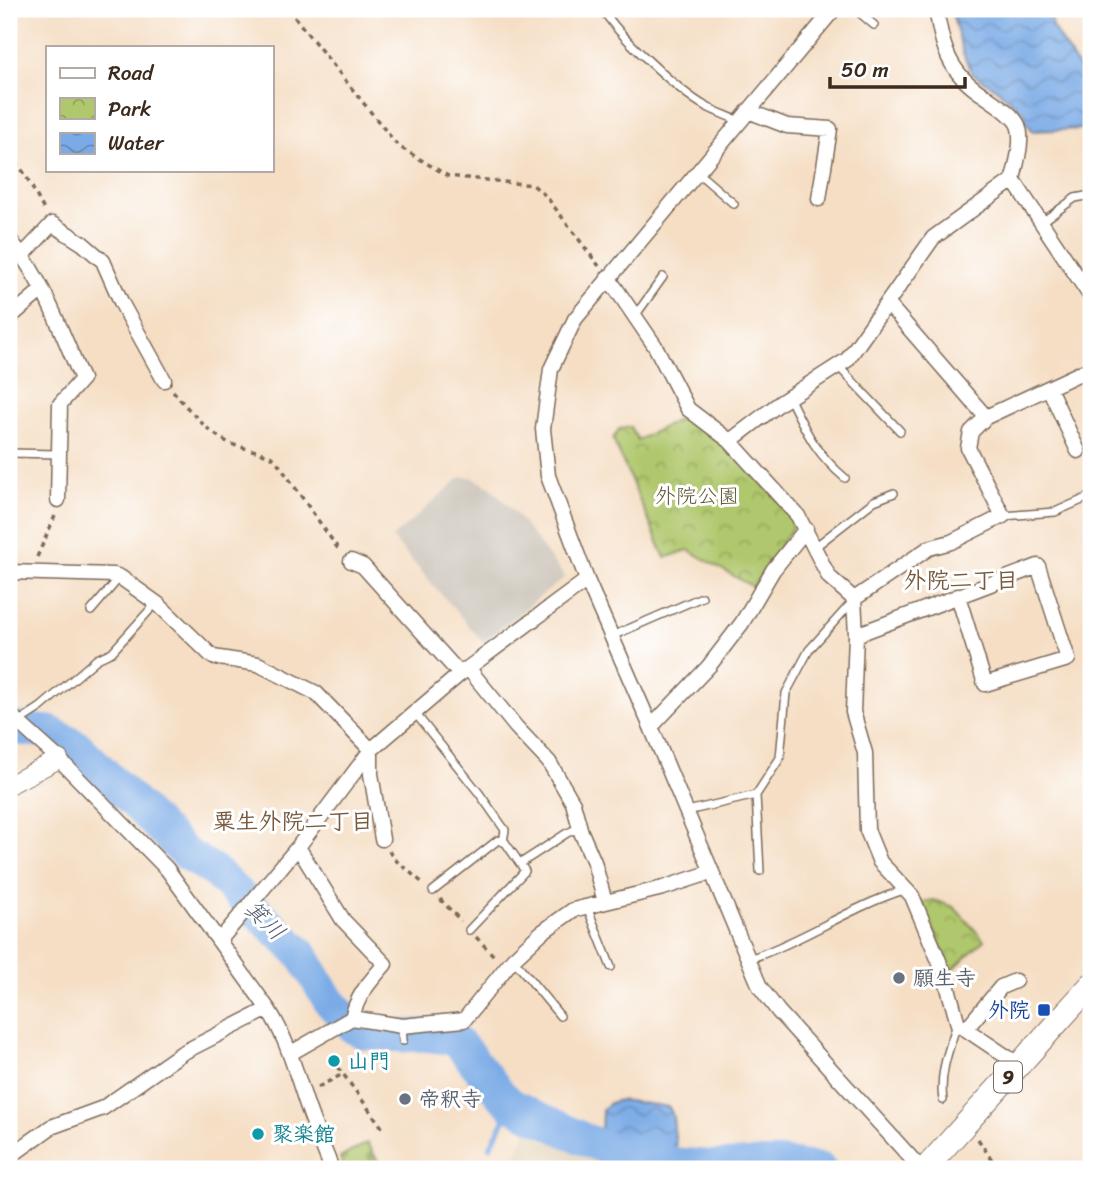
<svg xmlns="http://www.w3.org/2000/svg" width="1100" height="1178" viewBox="0 0 1100 1178" font-family="Sriracha,'Klee One',sans-serif">
  <style>
    .built { fill: #e3d1b4 }
    .industrial { fill: #cac3b8 }
    .cemetery { fill: url(#cemetery-stones); stroke: #767946; stroke-width: 2 }
    .park { fill: url(#park-crowns); stroke: #767946; stroke-width: 2 }
    .water { fill: url(#water-waves); stroke: #5a6a82; stroke-width: 2 }
    .lines { fill: none; stroke-linecap: round; stroke-linejoin: round }
    .stream { stroke: #7aabe6; stroke-width: 5 }
    .river { stroke: #7aabe6; stroke-width: 33 }
    .service-casing { stroke: #7c6958; stroke-width: 10 }
    .minor-casing { stroke: #7c6958; stroke-width: 17 }
    .tertiary-casing { stroke: #7c6958; stroke-width: 20 }
    .primary-casing { stroke: #7c6958; stroke-width: 25 }
    .path { stroke: #7c6958; stroke-width: 3.5; stroke-dasharray: 5 5; stroke-linecap: butt }
    .service { stroke: #fff; stroke-width: 7 }
    .minor { stroke: #fff; stroke-width: 14 }
    .tertiary { stroke: #fff; stroke-width: 18 }
    .primary { stroke: #fff; stroke-width: 23 }
    .worship-dot { fill: #6b7280; stroke: #fff; stroke-width: 2.5 }
    .transit-dot { fill: #1a4fb4; stroke: #fff; stroke-width: 2.5 }
    .culture-dot { fill: #0f9aa8; stroke: #fff; stroke-width: 2.5 }
    .labels { text-anchor: middle; stroke-width: 6; stroke-linejoin: round; paint-order: stroke }
    .shield { fill: #fff; stroke: #766a62; stroke-width: 2 }
    .shield-label { font-size: 19px; font-weight: bold; fill: #3b2a1e }
    .park-label { font-size: 21px; fill: #5e5936; stroke: #fff }
    .worship-label { font-size: 21px; font-weight: bold; fill: #5b616d; stroke: #fff; text-anchor: start }
    .transit-label { font-size: 21px; font-weight: bold; fill: #164399; stroke: #fff; text-anchor: end }
    .culture-label { font-size: 21px; font-weight: bold; fill: #0d838f; stroke: #fff; text-anchor: start }
    .neighbourhood-label { font-size: 23px; font-weight: bold; fill: #785a3f; stroke: #fff }
    .water-label { font-size: 23px; font-style: italic; fill: #545e6e; stroke: #fff }
  </style>
  <defs>
    <pattern id="cemetery-stones" width="16" height="16" patternUnits="userSpaceOnUse" patternTransform="scale(1.75)"><rect width="16" height="16" fill="#b0c86d"/><path d="M2 7V4a2 2 0 0 1 4 0v3zM10 15v-3a2 2 0 0 1 4 0v3z" fill="#90a359"/></pattern>
    <pattern id="park-crowns" width="20" height="18" patternUnits="userSpaceOnUse" patternTransform="scale(1.75)"><rect width="20" height="18" fill="#b0c86d"/><path d="M2 6a3 3 0 1 1 6 0M12 15a3 3 0 1 1 6 0" fill="none" stroke="#90a359"/></pattern>
    <pattern id="water-waves" width="16" height="10" patternUnits="userSpaceOnUse" patternTransform="scale(1.75)"><rect width="16" height="10" fill="#7aabe6"/><path d="M0 5q4-4 8 0t8 0" fill="none" stroke="#658bba"/></pattern>
  </defs>
  <rect width="100%" height="100%" fill="#fff"/>
  <filter id="ink" filterUnits="userSpaceOnUse"><feTurbulence type="fractalNoise" baseFrequency=".0143" numOctaves="2"/><feDisplacementMap in="SourceGraphic" scale="14" xChannelSelector="R" yChannelSelector="G"/><feConvolveMatrix kernelMatrix="1 2 1 2 8 2 1 2 1" color-interpolation-filters="sRGB"/></filter>
  <filter id="wash" filterUnits="userSpaceOnUse"><feTurbulence type="fractalNoise" baseFrequency=".00686" numOctaves="4" result="noise"/><feDisplacementMap in="SourceGraphic" scale="28" xChannelSelector="R" yChannelSelector="G"/><feGaussianBlur stdDeviation="1.57" result="paint"/><feColorMatrix in="noise" values="0 0 0 0 0 0 0 0 0 0 0 0 0 0 0 0 0 1.4 0 .05"/><feComposite in="paint" operator="in"/></filter>
  <g filter="url(#wash)">
    <rect width="100%" height="100%" fill="#f5dec4"/>
    <path class="built" d="M530,1130L543,1140L651,1169H485V1165L518,1153L525,1132Z"/>
    <path class="industrial" d="M461,477H472L491,488L516,514L565,577L483,642L392,538Z"/>
    <path class="cemetery" d="M367,1143L383,1169H344L340,1158Z"/>
    <path class="park" d="M686,416L735,455L791,514L792,528L753,587L688,550L665,558L613,439L619,429L630,427L638,440Z
      M934,900L954,907L984,940L951,971L922,902Z"/>
    <path class="water" d="M951,9H1050L1052,27L1082,73L1085,101L1082,129L1033,131L1023,119L1026,114L999,91L971,72L963,53Z
      M620,1100L669,1107L673,1116L676,1148L640,1144L601,1133L602,1110L610,1103Z"/>
    <g class="lines">
      <path class="stream" d="M1082,76L1091,75
        M1084,126L1091,125
        M490,1147L512,1105
        M637,1156L640,1144
        M656,1160L658,1147
        M729,1169V1166"/>
      <path class="river" d="M9,728L50,732L78,747L185,853L214,871L302,955L329,1001L354,1028L365,1033L403,1036L424,1035L453,1039L462,1047L501,1095L512,1105L583,1139L610,1149L678,1164L715,1167L783,1164L820,1169"/>
    </g>
  </g>
  <g filter="url(#ink)">
    <g class="lines">
      <g class="service-casing">
        <path id="service" d="M603,9C615,33 680,92 705,106C716,112 728,116 739,121
          M855,9L874,25
          M697,172L734,204
          M1042,222L1075,198L1091,195
          M635,316L663,277
          M838,366L900,431
          M789,397C806,431 815,453 845,478
          M9,453L59,454
          M1003,516L1055,512L1091,496
          M815,547L874,501L894,493
          M91,611L120,577
          M612,636L702,597
          M415,713L479,793L505,830L503,842
          M18,722L41,707L97,659L112,652L156,603
          M756,795L760,871
          M687,811L756,795L780,758L786,693L809,650L854,600
          M521,863L567,833L579,828
          M433,891L498,840L505,842L525,871L469,930
          M587,907L611,967
          M513,959L560,1016
          M749,959C803,941 850,907 904,890
          M402,1027L403,1041
          M943,1100C939,1074 949,1049 957,1024"/>
      </g>
      <g class="minor-casing">
        <path id="minor" d="M834,9L575,319L551,369L543,429L548,476L587,580L651,727L760,987L778,1011L921,1169
          M936,9C943,48 948,73 985,96C995,103 1013,114 1018,125C1024,140 1016,164 1013,180L1091,297
          M748,111L787,126L830,129L819,199
          M9,239C43,278 61,332 82,379L60,404L58,500
          M23,255L52,224L82,243L103,261L122,304L164,380
          M608,277L655,346L688,409L730,441L798,516L829,577L854,599L856,635L853,712L865,753L867,830L880,862L912,896L944,973L958,1024L1019,1065
          M887,303L986,417
          M9,318L42,290
          M1049,388L1078,451
          M730,441L780,403L847,360L933,238L1013,180
          M351,561L363,566L460,674
          M9,572L114,575L120,577L159,605L213,657L258,664L316,693L371,750V774L382,839
          M854,599L929,548L951,542L1003,516L968,448L971,432L986,417L1091,368
          M856,635L1038,566L1068,659L985,684L958,596
          M468,668L516,727L549,762L573,803L581,832L594,862L605,902
          M9,714L59,759L167,869L268,1009C285,1035 293,1063 303,1093C311,1119 322,1144 332,1169
          M651,727L709,666L742,623L773,570L806,529
          M298,847L343,920L385,964C370,982 357,995 352,1018
          M219,941L298,847L371,750L460,674L587,580
          M966,1029L1001,987L1015,981
          M291,1053L352,1018L402,1026L464,1020L513,959L541,933L573,910L663,888L712,872
          M9,1157L51,1127L103,1108L182,1053L268,1009"/>
      </g>
      <g class="tertiary-casing">
        <path id="tertiary" d="M9,785L59,759"/>
      </g>
      <g class="primary-casing">
        <path id="primary" d="M925,1169L1091,985"/>
      </g>
      <path class="path" d="M288,9L398,146L448,176L533,185L546,196L599,266
        M9,154L25,174L44,210
        M173,391C190,411 209,435 234,445C249,450 262,451 275,459L339,550
        M37,557L55,516
        M389,851L393,858L424,884
        M440,899L461,921
        M476,937L495,957
        M338,1067L384,1130
        M318,1087L343,1074
        M978,1139L998,1169"/>
      <use href="#service" class="service"/>
      <use href="#minor" class="minor"/>
      <use href="#tertiary" class="tertiary"/>
      <use href="#primary" class="primary"/>
    </g>
  </g>
  <g class="worship-dot">
    <circle cx="899" cy="978" r="7"/>
    <circle cx="405" cy="1099" r="7"/>
  </g>
  <rect class="transit-dot" x="1037" y="1003" width="14" height="14" rx="3.5"/>
  <g class="culture-dot">
    <circle cx="334" cy="1061" r="7"/>
    <circle cx="258" cy="1134" r="7"/>
  </g>
  <g class="labels">
    <rect class="shield" x="994" y="1061.5" width="28" height="31" rx="5"/>
    <g class="shield-label">
      <text x="1008" y="1084">9</text>
    </g>
    <g class="park-label">
      <text x="697" y="503">外院公園</text>
    </g>
    <g class="worship-label">
      <text x="913" y="985">願生寺</text>
      <text x="419" y="1106">帝釈寺</text>
    </g>
    <g class="transit-label">
      <text x="1030" y="1017">外院</text>
    </g>
    <g class="culture-label">
      <text x="348" y="1068">山門</text>
      <text x="272" y="1141">聚楽館</text>
    </g>
    <g class="neighbourhood-label">
      <text x="961" y="588">外院二丁目</text>
      <text x="293" y="829">粟生外院二丁目</text>
    </g>
    <g class="water-label">
      <text transform="translate(265 920) rotate(44)" y="8">箕川</text>
    </g>
  </g>
  <rect width="1100" height="1178" fill="none" stroke="#fff" stroke-width="35"/>
  <rect x="46" y="46" width="228" height="126" fill="#ffffff" stroke="#b1aaa5" stroke-width="2"/>
  <rect x="60" y="68" width="35" height="10" fill="#ffffff" stroke="#b1aaa5" stroke-width="2"/>
  <text x="108" y="80" font-size="21" fill="#3b2a1e">Road</text>
  <rect x="60" y="98" width="35" height="21" fill="url(#park-crowns)" stroke="#b1aaa5" stroke-width="2"/>
  <text x="108" y="116" font-size="21" fill="#3b2a1e">Park</text>
  <rect x="60" y="133" width="35" height="21" fill="url(#water-waves)" stroke="#b1aaa5" stroke-width="2"/>
  <text x="108" y="150" font-size="21" fill="#3b2a1e">Water</text>
  <path d="M830 77v10h135v-10" fill="none" stroke="#3b2a1e" stroke-width="3.5"/>
  <text x="841" y="77" font-size="21" fill="#3b2a1e" stroke="#ffffff" stroke-width="5" paint-order="stroke">50 m</text>
</svg>
